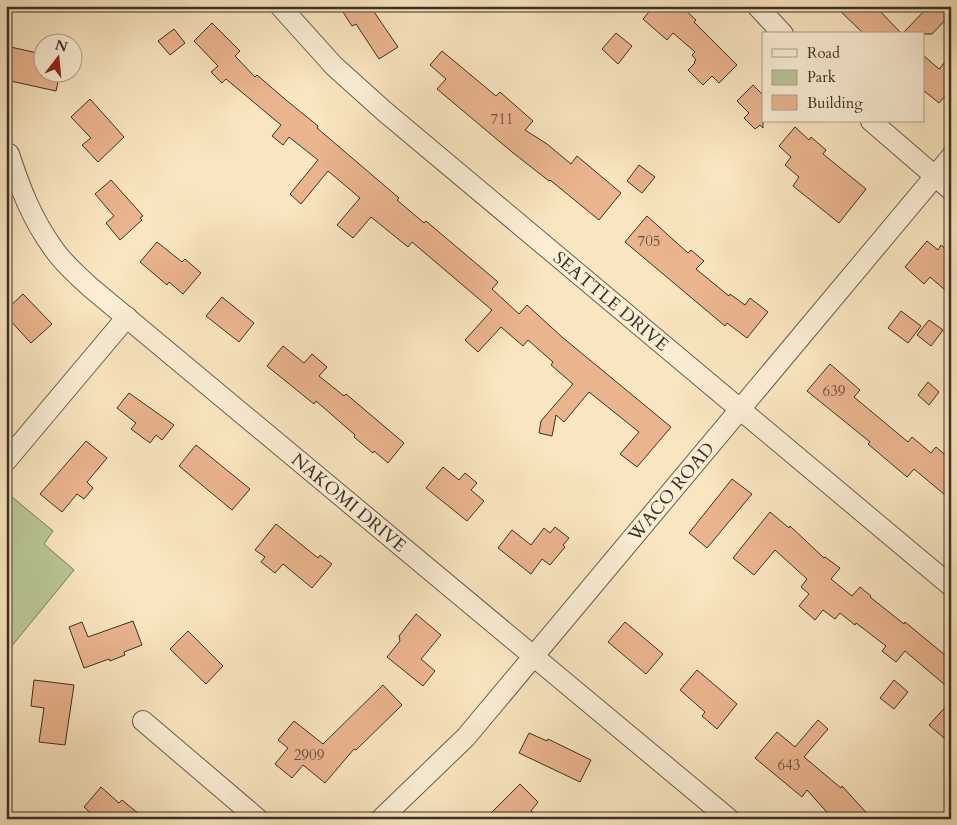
<svg xmlns="http://www.w3.org/2000/svg" width="957" height="825" viewBox="0 0 957 825" font-family="Cardo,serif">
  <style>
    .green { fill: #b9c696; stroke: #7a7b5e }
    .building { fill: #eab48f; stroke: #3b3027 }
    .lines { fill: none; stroke-linecap: round; stroke-linejoin: round }
    .minor-casing { stroke: #6a5d4d; stroke-width: 22 }
    .minor { stroke: #fbeed5; stroke-width: 20 }
    .labels { text-anchor: middle; stroke-width: 4; stroke-linejoin: round; paint-order: stroke }
    .number-label { font-size: 15px; fill: #675141 }
    .street-label { font-size: 18px; fill: #3b3027; stroke: #fbeed5 }
  </style>
  <rect width="100%" height="100%" fill="#f9e5bf"/>
  <filter id="stains"><feTurbulence type="fractalNoise" baseFrequency=".004" numOctaves="4"/><feColorMatrix values="0 0 0 0 .2 0 0 0 0 .09 0 0 0 0 .02 0 0 0 .5 -.17"/></filter>
  <radialGradient id="worn" r=".72"><stop offset=".6" stop-color="#630" stop-opacity="0"/><stop offset="1" stop-color="#630" stop-opacity=".3"/></radialGradient>
  <path class="green" d="M6,492L53,531L44,544L74,570L6,653Z"/>
  <path class="building" d="M339,6H370L398,47L379,59L356,24L352,26Z
    M654,6H681L696,20L694,22L737,65L719,83L712,76L703,85L688,70L695,63L694,62L696,60L692,55L695,52L673,33L667,40L643,19Z
    M835,6H875L902,34L929,6H940L950,15L932,34H864Z
    M212,23L240,51L235,56L255,77L257,75L286,100L318,126L317,128L399,198L397,200L424,223L426,221L498,282L492,289L519,314L527,305L562,337L671,427L637,467L620,454L639,432L589,392L564,422L556,415L552,436L539,433L541,421L573,384L551,365L553,362L528,340L523,346L501,327L478,352L465,340L492,310L412,242L408,247L371,217L353,238L337,225L360,198L328,171L301,204L290,194L318,160L289,137L283,145L272,136L281,125L226,79L222,83L211,72L218,66L194,41Z
    M174,29L185,43L170,55L158,41Z
    M616,33L632,46L618,64L602,49Z
    M6,46L42,54V72H60L56,91L6,80Z
    M442,51L496,96L500,92L533,121L525,130L547,144L571,164L577,156L621,193L599,220L550,180L549,181L512,152L437,89L446,79L430,65Z
    M923,55L939,69L951,55V89L939,103L923,90Z
    M753,85L763,95V128L760,125L755,129L744,118L749,113L737,101Z
    M90,99L124,137L98,162L82,145L91,138L71,117Z
    M795,127L809,140L811,137L826,150L823,154L866,189L839,223L793,186L799,177L785,165L791,157L779,146Z
    M639,165L655,177L642,193L627,181Z
    M111,180L143,216L140,218L142,220L120,240L106,223L114,216L95,194Z
    M647,216L688,253L691,250L704,261L696,269L729,296L730,294L745,305L750,298L768,312L747,338L727,323L725,326L625,242Z
    M927,241L938,250L941,245L951,254V283L945,290L930,277L924,284L905,267Z
    M157,242L182,262L185,259L201,273L183,294L169,282L167,285L140,262Z
    M23,294L52,324L31,343L6,316V310Z
    M222,297L254,323L239,342L206,316Z
    M901,311L921,326L908,343L888,328Z
    M929,320L943,330L931,346L917,335Z
    M283,346L304,363L312,354L327,367L319,376L344,396L346,394L404,443L388,463L374,451L373,453L354,437L355,435L316,401L314,404L267,366Z
    M830,364L860,390L854,397L908,442L912,437L931,453L936,447L951,460V500L914,469L907,477L868,444L870,442L807,391Z
    M928,382L939,392L929,405L918,395Z
    M129,393L174,425L162,440L156,435L150,443L131,429L136,423L117,408Z
    M86,441L107,458L87,482L93,488L84,499L77,494L62,512L40,494Z
    M196,445L250,489L232,510L179,466Z
    M443,467L459,480L465,473L477,483L471,490L484,501L467,521L426,488Z
    M732,479L752,494L707,548L689,533Z
    M770,512L789,528L790,526L824,558L825,557L840,568L831,579L852,596L860,587L871,596L870,597L904,624L905,622L951,660V690L905,651L896,662L882,651L886,646L856,623L855,625L840,613L835,619L823,610L815,620L799,606L809,594L801,587L807,579L775,550L754,575L733,558Z
    M276,524L318,558L320,555L332,564L312,588L283,564L275,573L261,562L265,557L255,550Z
    M555,527L569,538L563,545L565,547L550,565L542,559L531,574L498,548L512,530L531,545L544,528L550,533Z
    M416,614L441,635L421,659L435,671L423,686L387,657L400,641L399,636Z
    M133,621L142,645L124,652L125,655L110,661L109,659L84,668L69,627L82,622L88,637Z
    M625,622L663,654L646,674L608,642Z
    M188,631L223,666L206,684L170,649Z
    M697,670L737,704L717,729L702,716L705,712L680,690Z
    M34,680L74,685L65,745L39,742L44,708L31,706Z
    M894,680L908,692L894,709L880,698Z
    M383,685L402,705L356,750L354,749L325,783L303,765L292,778L275,764L288,748L278,740L294,721L323,744Z
    M951,701V730L944,738L929,725Z
    M818,720L828,729L804,757L841,788L842,786L872,819H833L807,790L802,797L755,758L777,732L795,747Z
    M529,733L547,741L548,739L591,760L580,782L519,753Z
    M520,784L538,802L531,811L540,819H485Z
    M101,787L119,803L122,800L145,819H97L84,807Z"/>
  <g class="lines">
    <g class="minor-casing">
      <g id="minor">
        <path id="s1" d="M280,6L334,66L384,111L951,586"/>
        <path d="M757,6L783,34"/>
        <path d="M871,121L951,190"/>
        <path id="s2" d="M9,154C20,188 32,219 53,248C63,263 77,275 90,287L729,819"/>
        <path d="M6,461L127,317"/>
        <path d="M143,721L258,819"/>
        <path id="s3" d="M381,819L466,737L951,157"/>
      </g>
    </g>
    <use href="#minor" class="minor"/>
  </g>
  <g class="labels">
    <g class="number-label">
      <text x="502" y="124">711</text>
      <text x="649" y="246">705</text>
      <text x="834" y="396">639</text>
      <text x="309" y="760">2909</text>
      <text x="789" y="770">643</text>
    </g>
    <g class="street-label">
      <text dy="6" stroke="none"><textPath href="#s1" startOffset="444">SEATTLE DRIVE</textPath></text>
      <text dy="6" stroke="none"><textPath href="#s3" startOffset="438">WACO ROAD</textPath></text>
      <text dy="6" stroke="none"><textPath href="#s2" startOffset="495">NAKOMI DRIVE</textPath></text>
    </g>
  </g>
  <rect width="957" height="825" fill="none" stroke="#f9e5bf" stroke-width="25"/>
  <rect x="8" y="8" width="942" height="810" fill="none" stroke="#3b3027" stroke-width="2.5"/>
  <rect x="12" y="12" width="932" height="800" fill="none" stroke="#3b3027"/>
  <rect x="762" y="32" width="162" height="90" fill="#fbeed5" stroke="#aea28f"/>
  <rect x="772" y="49" width="25" height="8" fill="#fbeed5" stroke="#aea28f"/>
  <text x="807" y="58" font-size="15" fill="#3b3027">Road</text>
  <rect x="772" y="70" width="25" height="15" fill="#b9c696" stroke="#aea28f"/>
  <text x="807" y="82" font-size="15" fill="#3b3027">Park</text>
  <rect x="772" y="95" width="25" height="15" fill="#eab48f" stroke="#aea28f"/>
  <text x="807" y="108" font-size="15" fill="#3b3027">Building</text>
  <g transform="translate(58 58) rotate(16)"><circle r="24" fill="#fbeed5" stroke="#aea28f"/>
  <path d="M0-4L9 19L0 12L-9 19Z" fill="#8f2418"/>
  <text y="-8" font-size="14" font-weight="bold" text-anchor="middle" fill="#3b3027">N</text>
  </g>
  <rect width="100%" height="100%" filter="url(#stains)"/>
  <rect width="100%" height="100%" fill="url(#worn)"/>
</svg>
